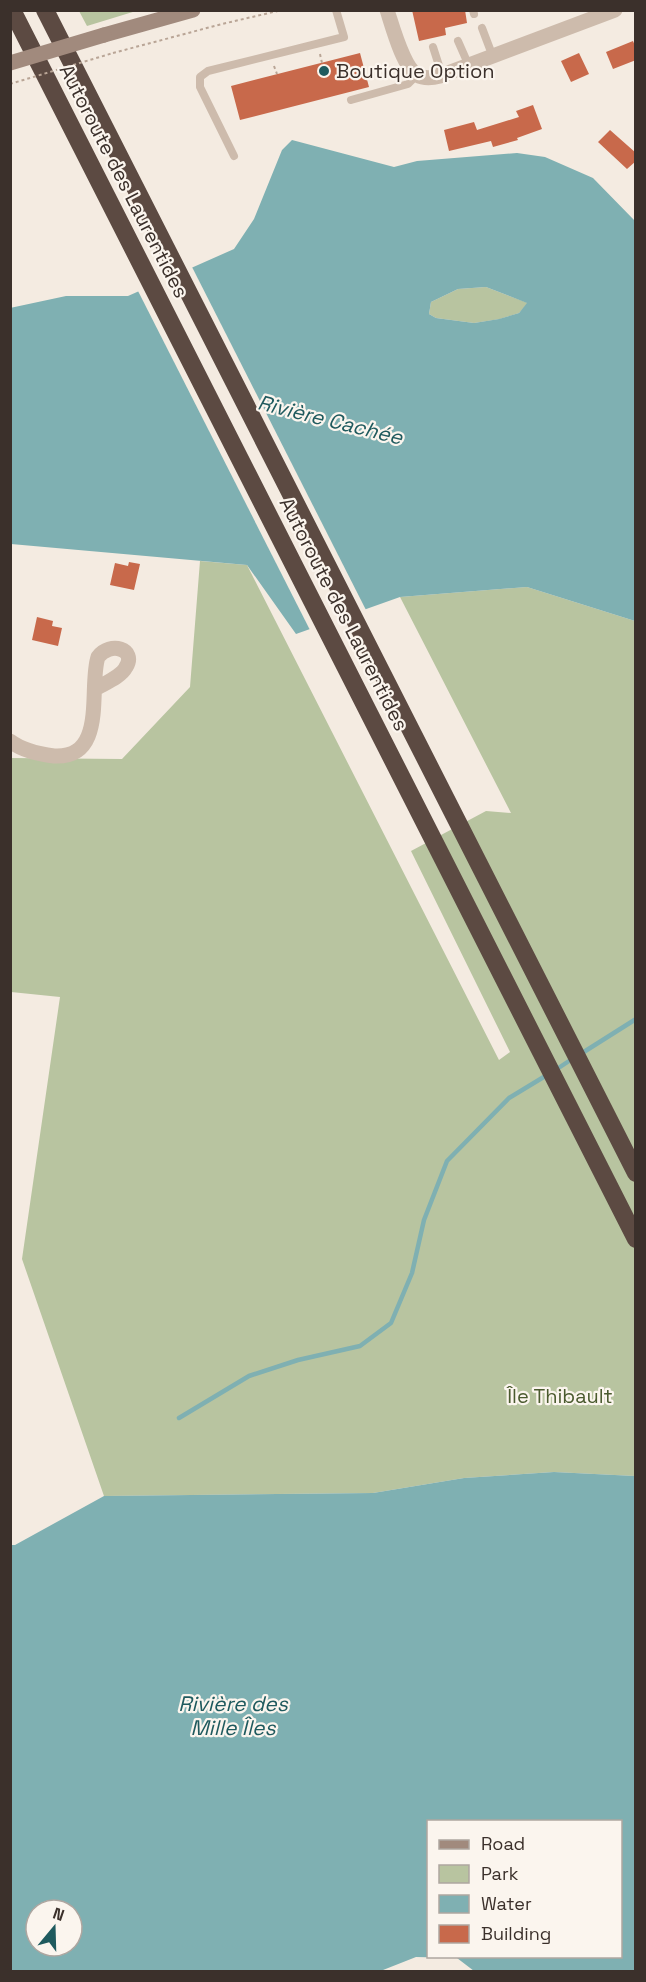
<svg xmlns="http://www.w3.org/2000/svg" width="646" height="1982" viewBox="0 0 646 1982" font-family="'Space Grotesk',sans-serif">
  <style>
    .green { fill: #b8c4a0 }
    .water { fill: #7fb0b2; fill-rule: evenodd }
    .pier { fill: #f4ebe1 }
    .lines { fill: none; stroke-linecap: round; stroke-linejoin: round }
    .stream { stroke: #7fb0b2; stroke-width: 4.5 }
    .building { fill: #c8694b }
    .path { stroke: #b9a596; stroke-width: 2; stroke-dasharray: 3 3; stroke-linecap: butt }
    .lane { stroke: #cdbbac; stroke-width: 8 }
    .street { stroke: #cdbbac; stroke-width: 15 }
    .secondary { stroke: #a18a7d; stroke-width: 15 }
    .highway { stroke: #5c4a42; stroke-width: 18 }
    .path-bridge { stroke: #b9a596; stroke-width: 2; stroke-dasharray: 3 3; stroke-linecap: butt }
    .secondary-bridge { stroke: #a18a7d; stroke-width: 15 }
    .poi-dot { fill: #1f5a5e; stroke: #fbf5ee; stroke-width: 2 }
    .labels { text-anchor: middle; stroke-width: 4.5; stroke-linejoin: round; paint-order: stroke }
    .poi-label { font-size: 20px; fill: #3b302b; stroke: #fbf5ee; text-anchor: start }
    .street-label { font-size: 20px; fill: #3b302b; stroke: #fbf5ee }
    .park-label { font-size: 20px; fill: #4a5a2e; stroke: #fbf5ee }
    .water-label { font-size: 21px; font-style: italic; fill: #1f5a5e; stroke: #fbf5ee }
  </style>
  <rect width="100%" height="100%" fill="#f4ebe1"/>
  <path class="green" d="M79,11H136L87,26Z
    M486,287L528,303L519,313L500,319L474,323L436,318L429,314L431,302L458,289Z
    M200,561L247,565L499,1060L510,1052L411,851L486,811L511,813L400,597L527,587L635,621V1476L554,1472L464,1478L373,1493L104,1496L22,1259L60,997L11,992V758L122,759L190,687Z"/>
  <path class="water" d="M292,140L394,167L417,161L517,153L545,157L593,178L635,221V621L527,587L400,597L296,634L247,565L11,544L10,308L66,296H128L234,249L254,219L282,150ZM486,287L527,303L519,313L499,319L474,323L436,318L429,314L431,302L458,289Z
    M554,1472L635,1476V1971H474L457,1958L416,1957L378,1972L11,1971V1545H15L104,1496L373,1493L464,1478ZM428,1822H620V1956H428ZM36,1910H72V1946H36Z"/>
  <path class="pier" d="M191,265L367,612L311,632L137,289Z"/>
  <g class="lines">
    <path class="stream" d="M579,1055L636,1019
      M554,1071L572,1059
      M179,1418L249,1376L298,1360L360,1346L391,1323L412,1273L424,1220L447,1161L509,1098L547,1075"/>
  </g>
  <path class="building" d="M412,10H465L467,23L445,28L446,35L419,41Z
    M633,41L636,48V60L613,69L606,52Z
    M360,53L369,87L240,120L231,86Z
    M579,53L589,74L571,82L561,61Z
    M533,105L542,129L517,138L518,140L493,147L491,141L449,151L444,130L474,122L477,130L519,117L516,111Z
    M610,130L636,153V161L627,169L598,142Z
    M129,562L140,564L134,590L110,585L115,563L128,566Z
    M37,617L53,621L52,626L62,628L58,646L32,640Z"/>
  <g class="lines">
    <path class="path" d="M113,53L222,24L282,10
      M320,54L322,63
      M274,66L277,74"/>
    <path class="lane" d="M473,10L474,14
      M482,28L493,57
      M458,41L469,66
      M433,47L442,75
      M351,100L408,84L417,75
      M234,156L200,87V77L208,71L344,37L336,10"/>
    <path class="street" d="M387,10C392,25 403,67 417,75C424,79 433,78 440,76L615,10
      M10,741C23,751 39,754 54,756C108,759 88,687 98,657C110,641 137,649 126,667C121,677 105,683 95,689"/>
    <path class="secondary" d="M104,35L193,10"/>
    <path class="highway" d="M12,10L636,1239
      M45,10L636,1173"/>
    <path class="path-bridge" d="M10,84L113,53"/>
    <path class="secondary-bridge" d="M10,63L104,35"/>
  </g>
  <circle class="poi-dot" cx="324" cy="71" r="6"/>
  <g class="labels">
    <g class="poi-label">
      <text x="336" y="78">Boutique Option</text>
    </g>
    <g class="street-label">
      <text transform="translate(124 181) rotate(63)" y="7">Autoroute des Laurentides</text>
      <text transform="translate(344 614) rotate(63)" y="7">Autoroute des Laurentides</text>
    </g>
    <g class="park-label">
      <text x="560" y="1403">Île Thibault</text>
    </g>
    <g class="water-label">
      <text transform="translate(330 420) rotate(14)" y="7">Rivière Cachée</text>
      <text x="233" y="1711">Rivière des<tspan x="233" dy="24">Mille Îles</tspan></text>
    </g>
  </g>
  <rect width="646" height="1982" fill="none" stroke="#3b302b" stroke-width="24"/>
  <rect x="427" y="1820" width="195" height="138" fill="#fbf5ee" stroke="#aea6a0" stroke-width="1.5"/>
  <rect x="439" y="1840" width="30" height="9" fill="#a18a7d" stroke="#aea6a0" stroke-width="1.5"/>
  <text x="481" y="1850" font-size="18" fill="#3b302b">Road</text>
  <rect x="439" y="1865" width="30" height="18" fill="#b8c4a0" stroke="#aea6a0" stroke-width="1.5"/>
  <text x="481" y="1880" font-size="18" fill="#3b302b">Park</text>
  <rect x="439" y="1895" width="30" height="18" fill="#7fb0b2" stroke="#aea6a0" stroke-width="1.5"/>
  <text x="481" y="1910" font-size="18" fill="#3b302b">Water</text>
  <rect x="439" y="1925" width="30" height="18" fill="#c8694b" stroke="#aea6a0" stroke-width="1.5"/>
  <text x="481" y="1940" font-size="18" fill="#3b302b">Building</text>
  <g transform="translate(54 1928) rotate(19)"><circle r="28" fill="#fbf5ee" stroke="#aea6a0" stroke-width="1.5"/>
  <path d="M0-4.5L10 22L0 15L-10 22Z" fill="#1f5a5e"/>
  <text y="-9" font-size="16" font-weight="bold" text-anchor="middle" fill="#3b302b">N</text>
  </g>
</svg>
